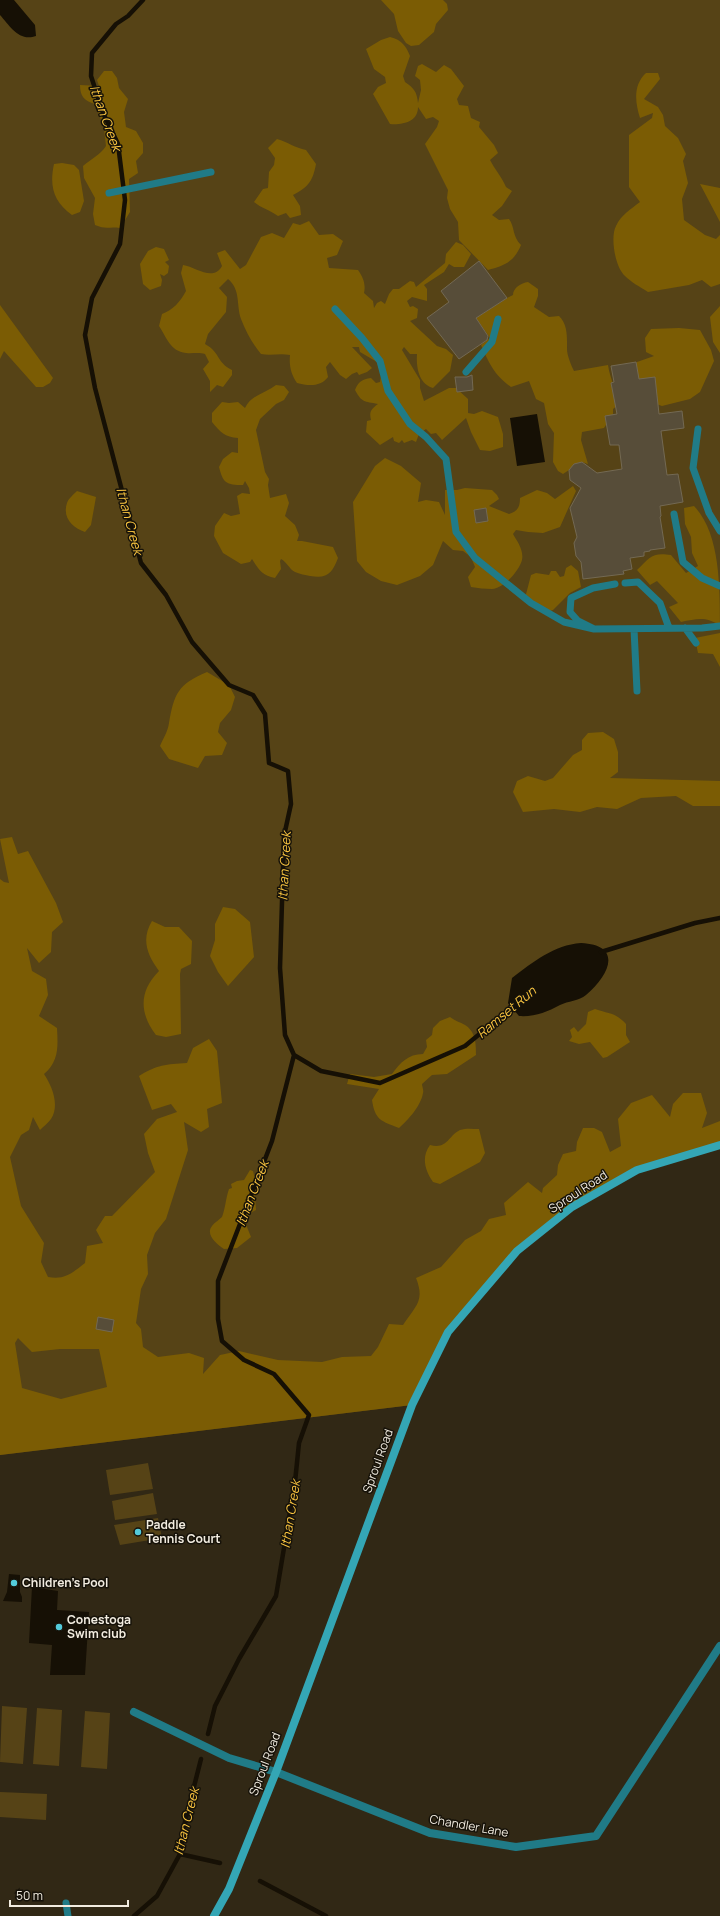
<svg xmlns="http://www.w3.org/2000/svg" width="720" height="1916" viewBox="0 0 720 1916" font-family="Manrope,sans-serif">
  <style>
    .green { fill: #564316 }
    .forest { fill: #7b5c04; fill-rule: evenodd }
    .water { fill: #161005 }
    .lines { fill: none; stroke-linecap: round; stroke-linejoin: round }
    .stream { stroke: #161005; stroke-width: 4.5 }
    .building { fill: #574d39; stroke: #736953 }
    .lane { stroke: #207b87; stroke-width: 7 }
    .street { stroke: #207b87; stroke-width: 8 }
    .secondary { stroke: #34a6b5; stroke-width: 8 }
    .poi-dot { fill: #53cbdb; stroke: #161209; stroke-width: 1.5 }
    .labels { text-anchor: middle; stroke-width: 3; stroke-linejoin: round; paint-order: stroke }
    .street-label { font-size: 12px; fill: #f2ece0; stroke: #161209 }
    .poi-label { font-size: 12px; font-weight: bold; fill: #f2ece0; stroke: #161209; text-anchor: start }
    .water-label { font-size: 13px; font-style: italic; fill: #fcc640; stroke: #161209 }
  </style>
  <rect width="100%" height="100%" fill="#312815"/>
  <path class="green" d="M0,0H720V1145L637,1170L572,1207L517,1251L448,1332L412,1405L0,1455Z
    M148,1463L153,1489L110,1495L106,1470Z
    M153,1493L157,1514L115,1520L112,1501Z
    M158,1518L162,1538L120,1545L114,1525Z
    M2,1706L27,1708L23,1764L0,1762Z
    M37,1708L62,1710L59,1766L33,1764Z
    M85,1711L110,1713L107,1769L81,1767Z
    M0,1792L47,1794L46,1820L0,1817Z"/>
  <path class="forest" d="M381,0H443L447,4L448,10L436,24L434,32L419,45L411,46L406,43L398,31L394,14Z
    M390,37C402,40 406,46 410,56L403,76L405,82C414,88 417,92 418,103L421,90L420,80L415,76L418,66L422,64L436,72L444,65L451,69L464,86L457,99L459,105L468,106L471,118L480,122L479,127L494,145L498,153L490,160C495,170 502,177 506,187L512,191L502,206L492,215L499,220L509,219C515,227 512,236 521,245C514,262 504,266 488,270L459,240L458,222L450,209L447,198L448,190L425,144L437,127L439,121L433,117L426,119L418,107C418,122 403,125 390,124L373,94L378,87L386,83L385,77L374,69L366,49L381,40Z
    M104,71H112L117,78L119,88L128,99L124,112L126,127L136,131L143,143V153L136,161L138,173L129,179L130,212L120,228C109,226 107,230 95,225L93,214L95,198L84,178L83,166C91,159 100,155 106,146L104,128L95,104C84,101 80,96 80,85L99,86L97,80Z
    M646,73H658L660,79L644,99L658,107L663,115L665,126L678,138L686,154L683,161L688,183L682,199L684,220L705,235L716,239L720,235V284L711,287L702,280L689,285L648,292C640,287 631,282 625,276C615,267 610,237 616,226C621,215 631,209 640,202L629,187V135L652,118L653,113L640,118C635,102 633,85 646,73Z
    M277,139C288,142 295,148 306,150L316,164C313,180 309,187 293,195L300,206L301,215L290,218L286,213L278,216C270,210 261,208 254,202L263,189L268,188L269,172L274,165L275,158L268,148Z
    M62,163L74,165L79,170L84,201L80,212L72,215C54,202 49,187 54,164Z
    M700,184L720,188V222Z
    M309,221L319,235L333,234L343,241L337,255L327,258L329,268L358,270C363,277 366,284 364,293L373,301L374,308L377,303L381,301L385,304L389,294L393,289H399L410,281L414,282L416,287L445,263L446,254L456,242L463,245L471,254L464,267H454L449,264L444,272L424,285L427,289V301L412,297L407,301L410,307L413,306L418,309L417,318L410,321L437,346L446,349L453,355L450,371L433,388C419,384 416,368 417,354H410L404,347L402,350L420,380V388L424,401L449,388H456L468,399V413L474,414L482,411L498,417L503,434V447L490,451L480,450L471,432L466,418L442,440L436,433L431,434L426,429L419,434L416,442L412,440L404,443L402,440L399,443L394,441L393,437L380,445L366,432L367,421L371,420C369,412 371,409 378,404C364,401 362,403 355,390C358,382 362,379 371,378L376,383L380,382L381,375L377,362L360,352L359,347H352L372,368L367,372L359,375L357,372L352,374L346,379L340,375L330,362L326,367L328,377C321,387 308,386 297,383C291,374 289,366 290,355C280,353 271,356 261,354C252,343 246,332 241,319C236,304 241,290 228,279L219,288L227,297L226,312L208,334L205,344C221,353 216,362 232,370V375L223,387L217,385L210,392V381L203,369L209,362L205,354C198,352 192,354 186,353C170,351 167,338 159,326L162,314C173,310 180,302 186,291L181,273L183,265C196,267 213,282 222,266L217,253L225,250L240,269L246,265L261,237L272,233L284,238L293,223L300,225Z
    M156,247L164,249L169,260L165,262L169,266L168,273L164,276L160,274L162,280L161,286L150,290L143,284L140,264L148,251Z
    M528,282L538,289V296L534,307L549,317L559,316C568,325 567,337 567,349C567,355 571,365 574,371L608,365C610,379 617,391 618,405L613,409V414L604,428L582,432L581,440L588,464L582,462L574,464L569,470L563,474L558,471L553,462L554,433L548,424L544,403L536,399L529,381L511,387C494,375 489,363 481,345L490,338L476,318L507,298L513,295C513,288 521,283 528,282Z
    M0,305L53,378L50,383L43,387H36L4,351L0,359Z
    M720,306V353L713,342L710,317Z
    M679,328L700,330L711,350L714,361L700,392L690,399L662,406L645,400L629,372L637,362L654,356L646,352L645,338L651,329Z
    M276,385L284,386L289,392L284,400L276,404L260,419L256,430L265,472L269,479L268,485L270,498L286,494L289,503L285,516L295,525L299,535L297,541H302L333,547L338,558C332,573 328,579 310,576C306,575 299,574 295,572C289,569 287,562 281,559L280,561L281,569L275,578C262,575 259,570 252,559L250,562L241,564L223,553L214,536L215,526L224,513L231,516L240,514L237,496L242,493L250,494L249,488L245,481L243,485C226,485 223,483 219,467L223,459L232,452L238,453V438C225,437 220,432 212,422V413L222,402L229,403L238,402L245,408C251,395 266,393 276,385Z
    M385,458L401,466L421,483L418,502L426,500L439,502L445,515V490H457L465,488L492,490L497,495L499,499L489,506L509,514C518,511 520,507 520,498L537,490L547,493L555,499L573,486L576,491L560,527L543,533L528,532L516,530L513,534C517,541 524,550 522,560C519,571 504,588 492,589C485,589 478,588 471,587L468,577L475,567L471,557L463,551L453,550L443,541L433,565L420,576L397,585L381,581L366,572L357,561L353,502L375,466Z
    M77,491L96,497L91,525L85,532C73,528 62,518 67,503C68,499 74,494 77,491Z
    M694,506C720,533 720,586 720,626C706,616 697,619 681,622L669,607L678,603L657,581L650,585L637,570C650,557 652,552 671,555L686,573L698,566L692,553L691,537L685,524L684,508Z
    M571,565L578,571L581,587L570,593L553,610L545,613L538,604L524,602L531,575L536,573L549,575L551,571H556L560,577L564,576L566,568Z
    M720,633V667L713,654L698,653L695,638Z
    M207,672L229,685L235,697L231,710L220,723L218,732L227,743L222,755L205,756L198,768L169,759L160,746C163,739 168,731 169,723C174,694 178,684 207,672Z
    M603,732L614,739L618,752V772L610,778L720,781V806H693L676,796L641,798L617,809L597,807L580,812L554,809L523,812L513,792L517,781L528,776L545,781L553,778L573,755L582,750V740L588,733Z
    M12,837L18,854L28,851L56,903L63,922L52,932L51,952L39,963L27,948L32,971L46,979L48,995L39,1016L57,1028C58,1047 59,1061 44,1074C52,1086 60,1105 51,1119C48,1123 43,1127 40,1130L33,1117L29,1130L21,1135L10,1157L21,1206L44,1243L41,1262L48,1277C65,1280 72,1273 85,1263L87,1246L103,1243L96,1230L105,1216H112L155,1172L148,1153L144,1134L157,1119L177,1112L171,1104L152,1110L139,1076C157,1065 166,1064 187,1063L193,1048L209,1039L217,1051L222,1103L207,1109L209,1127L201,1132L184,1122L188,1150L166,1219L155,1233L147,1255L148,1274L141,1289L136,1323L141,1329L143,1347L158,1357L189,1353L204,1358L203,1374L220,1355L239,1351L278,1360L322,1362L342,1357L371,1356L378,1347L389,1324L403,1325C416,1305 425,1301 416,1278L441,1267L465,1240L481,1231L489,1219L506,1215L504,1203L528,1182L542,1193L543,1188L557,1175L558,1165L563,1154L576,1151L577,1142L583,1128H594L602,1132L610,1152L621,1146L618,1119L631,1103L652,1095L670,1117L673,1104L683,1093H701L707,1113L702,1128L720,1121V1145L637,1170L572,1207L517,1251L448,1332L412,1405L0,1455V879L4,882L9,883L0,839ZM18,1338L32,1352L60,1349H99L107,1387L61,1399L22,1388L15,1343Z
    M223,907L235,909L250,922L254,957L228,986L218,972L210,956L215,940V924Z
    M152,921L165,927H179L192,941L191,964L181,969L180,974L181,1034L166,1037L156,1035C139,1013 139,991 159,971C147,955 141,939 152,921Z
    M595,1009C609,1014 615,1012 626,1024V1035L630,1042L607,1057L603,1058L590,1042L579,1044L569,1041L572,1037L570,1030L574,1027L578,1032L586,1024L588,1012Z
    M450,1017C455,1021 460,1022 465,1025C476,1032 476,1044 476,1055L447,1074L432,1075L422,1084C422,1086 424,1091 423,1093C421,1106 408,1120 399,1128C381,1121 375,1120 372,1100L379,1089L347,1084L350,1074L374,1077L392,1074C400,1063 408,1054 423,1054L427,1047L426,1040L432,1035L433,1028L440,1021Z
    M479,1129L485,1153L480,1162L440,1184L433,1182C425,1171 421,1157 430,1145C447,1150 449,1135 460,1130C466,1128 473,1129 479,1129Z
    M250,1170L253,1171L257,1187L255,1194L256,1210L250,1213L245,1222L251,1237L237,1248L224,1249C217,1244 205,1235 212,1226C215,1222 219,1220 222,1217C225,1210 226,1197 229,1189L232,1188L231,1184L237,1181L244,1180Z"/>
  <path class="water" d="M0,0H14L35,25L36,36C19,42 10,26 0,15Z
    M537,414L545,462L517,466L510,418Z
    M581,943C624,945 609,976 586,995C579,1001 568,1001 560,1005C547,1012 535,1017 519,1016L508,1003L512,978C533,962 554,945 581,943Z
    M9,1574L20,1575V1592L22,1597V1602L3,1601L7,1592Z
    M32,1587L58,1591L57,1610L89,1612L85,1675H50L52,1645L29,1643Z"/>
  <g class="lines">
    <path class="stream" d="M143,0L128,16L116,24L92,53L91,76L103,113L118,144L125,200L120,244L92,298L85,335L95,388L141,563L166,595L192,642L229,685L253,695L265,714L269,763L288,771L291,804L284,836L280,968L285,1035L294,1055L272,1141L218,1281V1319L222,1341L244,1360L274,1374L309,1415L299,1443L295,1482L276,1596L239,1659L215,1706L208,1734
      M601,952L695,923L720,918
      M294,1055L321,1071L380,1083L465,1046L516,1004
      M180,1854L220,1863
      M260,1881L326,1916
      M134,1916L157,1896L180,1854L185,1822L201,1759"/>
  </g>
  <path class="building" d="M479,261L507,298L476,318L488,336L487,340L459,359L427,318L449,302L441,291Z
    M636,362L639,379L655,377L659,414L682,411L684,428L661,431L667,475L678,474L683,502L660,506L661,516L660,517L665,548L650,550V551L644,552V556L630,558L632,569L623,571L624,574L583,579L581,562L576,556L574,543L577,537L570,508L581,488L570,480L569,470L574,464L582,462L597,473L622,469L619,445H610L605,416L617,414L611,383L614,382L611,366Z
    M472,375L473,390L457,392L455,377H467Z
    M486,508L488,521L476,523L474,510Z
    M98,1317L114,1320L112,1332L96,1329Z"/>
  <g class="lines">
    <path class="lane" d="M109,193L211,172
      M335,309L362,338L380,361L388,391L410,424L426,437L446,459L456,532L475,558L531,603L564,622L594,629
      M466,372L492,342L498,319
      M698,429L693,468L709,513L720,531
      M674,514L683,562L702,578L720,586
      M625,583L638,582L660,603L669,628
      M615,584L593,588L571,598L570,612L578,621L594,629L702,628L720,626
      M685,628L696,643
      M634,629L637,691
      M66,1903L68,1916"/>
    <path class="street" d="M134,1712L229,1758L276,1772L430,1833L516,1847L596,1836L720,1646"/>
    <path class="secondary" d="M214,1916L229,1889L276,1772L412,1405L448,1332L517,1251L572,1207L637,1170L720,1145"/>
  </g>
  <g class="poi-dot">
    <circle cx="138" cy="1532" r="4"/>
    <circle cx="14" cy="1583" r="4"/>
    <circle cx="59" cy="1627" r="4"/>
  </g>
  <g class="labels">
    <g class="street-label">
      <text transform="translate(578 1192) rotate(-33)" y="4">Sproul Road</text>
      <text transform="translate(378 1461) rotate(-70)" y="4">Sproul Road</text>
      <text transform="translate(265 1764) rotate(-69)" y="4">Sproul Road</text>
      <text transform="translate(469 1826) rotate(10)" y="4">Chandler Lane</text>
    </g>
    <g class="poi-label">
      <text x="146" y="1529">Paddle<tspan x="146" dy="14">Tennis Court</tspan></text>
      <text x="22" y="1587">Children's Pool</text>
      <text x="67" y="1624">Conestoga<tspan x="67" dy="14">Swim club</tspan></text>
    </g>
    <g class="water-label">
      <text transform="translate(106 118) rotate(70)" y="5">Ithan Creek</text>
      <text transform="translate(130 521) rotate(75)" y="5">Ithan Creek</text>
      <text transform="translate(284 866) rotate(-87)" y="5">Ithan Creek</text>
      <text transform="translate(506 1012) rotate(-40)" y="5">Ramset Run</text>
      <text transform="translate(252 1193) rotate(-69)" y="5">Ithan Creek</text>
      <text transform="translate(290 1514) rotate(-81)" y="5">Ithan Creek</text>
      <text transform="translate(186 1821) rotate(-76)" y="5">Ithan Creek</text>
    </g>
  </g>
  <path d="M10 1900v6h118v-6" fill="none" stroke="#f2ece0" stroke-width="2"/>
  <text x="16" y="1900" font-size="12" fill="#f2ece0" stroke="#161209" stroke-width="3" paint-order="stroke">50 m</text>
</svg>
